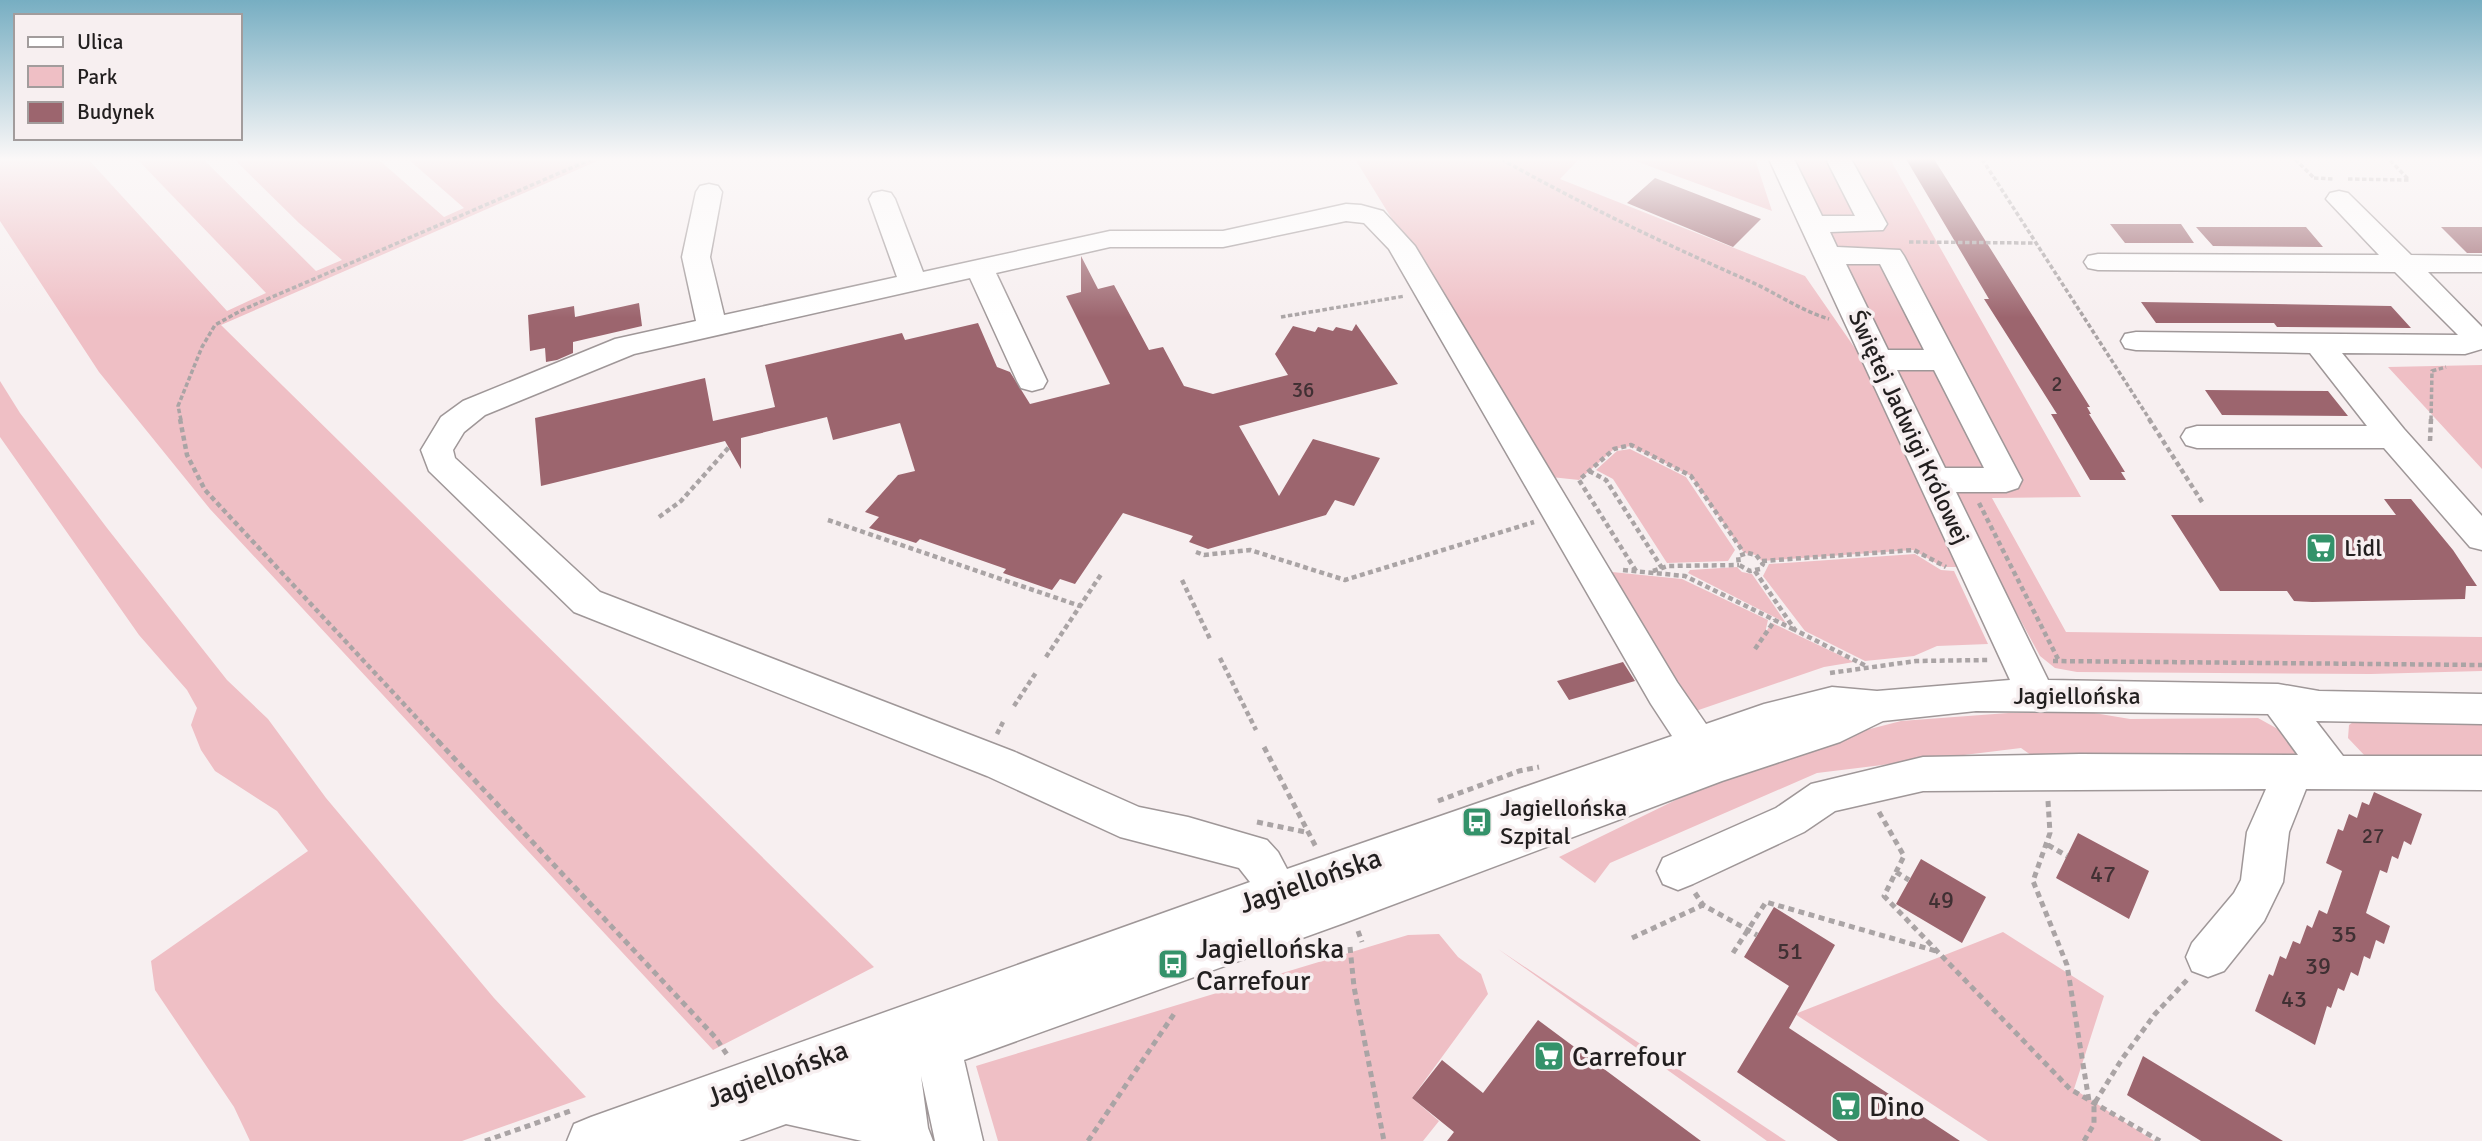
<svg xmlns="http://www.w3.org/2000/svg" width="2482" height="1141" viewBox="0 0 2482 1141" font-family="Signika,sans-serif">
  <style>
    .green { fill: #efbfc5 }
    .building { fill: #9c656e }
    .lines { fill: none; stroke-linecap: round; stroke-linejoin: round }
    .minor-casing { stroke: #9f9798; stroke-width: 3 }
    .path-far2 { stroke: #aaa4a5; stroke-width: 3.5; stroke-dasharray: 4.5 2.5; stroke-linecap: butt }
    .path-far1 { stroke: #aaa4a5; stroke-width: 4.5; stroke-dasharray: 5 3.5; stroke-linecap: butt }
    .path { stroke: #aaa4a5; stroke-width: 5; stroke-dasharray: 6 4.5; stroke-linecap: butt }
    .minor { fill: #fff; fill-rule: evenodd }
    .labels { text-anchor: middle; stroke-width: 7; stroke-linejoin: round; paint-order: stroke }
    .number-label { font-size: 21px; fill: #403033 }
    .street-label { font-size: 24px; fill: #221f1f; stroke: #f7eff0 }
    .poi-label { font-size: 24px; fill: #221f1f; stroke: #f7eff0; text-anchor: start }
    .near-number-label { font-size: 24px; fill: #403033 }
    .near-street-label { font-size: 28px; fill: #221f1f; stroke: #f7eff0 }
    .near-poi-label { font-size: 28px; fill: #221f1f; stroke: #f7eff0; text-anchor: start }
  </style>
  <rect width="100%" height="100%" fill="#f7eff0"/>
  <path class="green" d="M0,159H88L227,311L266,293L137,159H203L316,271L342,260L299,223L234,159H378L444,217L464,208L408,159H602L221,325L874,967L713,1050L210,509L99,372L0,221Z
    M1355,159H1579L1560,179L1805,276L1859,354L1959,567H1943L1913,550L1762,561L1756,555L1744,553L1691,476L1631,446L1614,449L1579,480L1551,477Z
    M1630,159H1755L1772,211Z
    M1792,159H1890L2081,497L1992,498L2066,632L2482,637V671L2371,674L2077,672L2055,668L2040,656L1991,566Z
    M2482,365V469L2388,367Z
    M0,381L20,413L107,528L227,680L268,719L326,798L494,998L586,1097L462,1141H250L234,1107L155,990L151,961L308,851L277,811L215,771L201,750L191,725L197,708L187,690L139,635L0,437Z
    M1630,449L1686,477L1735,550L1728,561L1667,563L1613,479L1596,470L1617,451Z
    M1915,554L1941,570L1954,571L1988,644L1937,646L1914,656L1865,661L1805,631L1763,576L1769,564Z
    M1737,567L1742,572L1752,574L1786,623L1688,573L1690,570Z
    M1602,571L1682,579L1768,620L1765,633L1772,623L1854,662L1824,667L1687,714Z
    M2008,713H2094L2130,719L2258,718L2285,733L2294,749L2297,765L2046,766L2021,748L1817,773L1610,863L1595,883L1559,857L1731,773L1839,737L1901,721Z
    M2356,720H2482V766L2366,757L2348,738L2349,725Z
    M2003,932L2104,996L2074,1089L2154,1141H1988L1795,1014Z
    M1439,934L1458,957L1481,974L1488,994L1412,1098L1439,1121L1423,1141H998L976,1066L1408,935Z
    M1498,949L1786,1141H1767Z"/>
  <path class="building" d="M1906,159H1934L2090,407H2087L2091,414H2089L2125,472H2121L2126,480H2090L2051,414H2057L1984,299H1989Z
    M1655,178L1761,219L1733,247L1627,203Z
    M2110,224H2181L2194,243H2125Z
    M2196,227H2306L2323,247L2213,246Z
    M2441,227H2482V253H2467Z
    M1081,256L1098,289L1114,285L1149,350L1163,347L1184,386L1213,394L1288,375L1275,354L1293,326L1315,332L1318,327L1333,331L1336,327L1352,331L1356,324L1398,384L1239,426L1279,496L1313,439L1380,458L1354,506L1335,500L1326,515L1208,549L1189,542L1193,536L1123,513L1075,584L1060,579L1052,590L1003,573L1006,569L920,539L916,543L869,528L879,517L865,512L898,475L915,471L900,423L833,440L827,417L741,438V469L725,441L541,486L535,418L705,378L713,421L775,407L765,365L902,333L905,340L978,323L997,367L1010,372L1030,404L1110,384L1066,296L1081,292Z
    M2141,302L2391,306L2411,328L2277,327L2274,323H2156Z
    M639,303L642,326L573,342V353L557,360L546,362L545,348L530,351L528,315L574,306L575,317Z
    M2205,390L2328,391L2348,416L2222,415Z
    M2384,499H2411L2453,550L2477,586H2466L2465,599L2312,602L2294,601L2287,591H2220L2171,515H2396Z
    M1623,662L1635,681L1569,700L1557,681Z
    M2374,792L2422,814L2411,845L2404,841L2398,859L2392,856L2387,873L2380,870L2366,913L2390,926L2384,944L2376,940L2370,959L2364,956L2358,976L2351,972L2344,991L2338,988L2331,1008L2327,1006L2315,1045L2255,1011L2269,974L2273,976L2280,956L2286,959L2293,941L2300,944L2307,925L2312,928L2319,910L2327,914L2342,871L2326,863L2338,829L2343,831L2349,814L2357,818L2362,802L2369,805Z
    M2078,833L2149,871L2129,919L2056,878Z
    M1921,859L1986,897L1962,943L1896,904Z
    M1774,907L1835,945L1789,1028L1960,1141H1838L1737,1072L1789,986L1744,957Z
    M1538,1020L1670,1118L1701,1141H1447L1454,1132L1412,1098L1442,1060L1483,1093Z
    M2143,1056L2283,1141H2201L2127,1095Z"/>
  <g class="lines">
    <g class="minor-casing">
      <path id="minor" d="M1769,159H1794L1822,216H1855L1826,159H1851L1887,224L1883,230L1830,232L1837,247L1900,250L1904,256L2022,480L2018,488L2006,492H1956L2048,680L2278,684L2319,691L2482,694V724L2316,721L2343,756H2482V790L2306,789L2289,832L2283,882L2264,921L2224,971L2208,977L2192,971L2186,957L2192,943L2234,893L2241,880L2247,832L2266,789L1923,791L1835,811L1804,832L1693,884L1678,890L1663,884L1657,871L1663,858L1776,808L1811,784L1923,757L2080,754L2298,755L2268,714L1976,711L1883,721L1840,742L1722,781L1344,923L964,1060L983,1141H935L921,1076L928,1128L933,1141H862L786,1124L739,1141H567L574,1124L591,1117L1250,882L1239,868L1120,837L987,776L574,612L429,471L421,450L441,417L463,401L615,339L696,321L682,257L696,192L700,186L709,184L718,186L722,192L710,257L724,315L897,277L869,199L873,193L882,191L891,193L895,199L923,272L1110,231H1223L1346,204L1361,205L1383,211L1415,246L1677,682L1706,724L1764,704L1832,687L1877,691L2010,680ZM1346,221L1364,223L1389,249L1651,704L1672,736L1287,869L1278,852L1267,840L1188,817L1139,807L1015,752L600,592L455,458L453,450L464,432L485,415L634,354L970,278L1017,381L1021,388L1032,391L1043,388L1047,381L996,273L1110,247H1223ZM1846,264H1880L1924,350H1888ZM1897,370H1934L1984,468H1945Z
        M2339,191L2348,193L2411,255L2482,256V272H2428L2482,327V349L2465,354L2342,353L2404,429L2482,516V550L2470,547L2384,448H2197L2186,445L2181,437L2186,429L2197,426H2367L2310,353L2136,350L2125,348L2121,341L2125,334L2136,332L2458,335L2395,272L2098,270L2088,268L2084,262L2088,256L2098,254L2379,255L2326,199L2330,193Z"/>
    </g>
    <path class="path-far2" d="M1501,159C1581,204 1663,243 1747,280C1775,292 1799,310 1829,319
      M1982,159L2150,420
      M2295,159L2314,178
      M2314,178L2333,179
      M2348,179L2409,180L2389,159
      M1909,242L2033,243
      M1281,317L1405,296
      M181,420L178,406L202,347L215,325L242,310L592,159
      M2431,420L2432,371L2446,367"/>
    <path class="path-far1" d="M180,419L187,455L205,490L440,743
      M2149,419L2204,505
      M2430,441L2431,419
      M1589,471L1606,480L1662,568
      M1979,503L2059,661
      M659,517L681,501L730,446
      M828,520L1080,606
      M1196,552L1204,555L1250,550L1345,580L1534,522
      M1748,553L1756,555L1763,564L1760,569L1750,571L1739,565L1738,556Z
      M1762,561L1914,550L1946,567
      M1623,570L1685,576L1795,630
      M1636,571L1579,480L1614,449L1631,445L1691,476L1744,553
      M1653,571L1668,566L1739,565
      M1755,571L1795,630L1868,667
      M1182,580L1211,641
      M1755,649L1775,620
      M1046,657L1102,573
      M1220,658L1256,730
      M2053,661L2482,665
      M1830,673L1916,661L1988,660
      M1014,706L1037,671
      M997,734L1003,722"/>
    <path class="path" d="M438,741L715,1037L728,1056
      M1264,747L1317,849
      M1438,801L1519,771L1539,767
      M2048,801L2050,833L2033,881L2067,965L2089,1101
      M1879,812L1904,856L1884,896L2070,1089L2160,1141
      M1257,822L1310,833
      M2048,845L2067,856
      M1896,872L1909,880
      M1695,893L1703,905L1757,935
      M1358,931L1362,942
      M1632,938L1703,905
      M1350,947L1354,987L1384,1141
      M1733,953L1766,902L1936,951
      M485,1141L570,1111
      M1088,1141L1174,1014
      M2084,1141L2094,1124V1104L2122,1059L2155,1014L2187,980"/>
    <use href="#minor" class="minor"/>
  </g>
  <linearGradient id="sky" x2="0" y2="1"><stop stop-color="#77aec2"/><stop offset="0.5" stop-color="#fbf8f8"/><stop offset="1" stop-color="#fbf8f8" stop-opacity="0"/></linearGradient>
  <rect width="2482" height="318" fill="url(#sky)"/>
  <defs>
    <g id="supermarket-square" transform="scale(1.575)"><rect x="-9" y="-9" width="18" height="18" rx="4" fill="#34926a" stroke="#f7eff0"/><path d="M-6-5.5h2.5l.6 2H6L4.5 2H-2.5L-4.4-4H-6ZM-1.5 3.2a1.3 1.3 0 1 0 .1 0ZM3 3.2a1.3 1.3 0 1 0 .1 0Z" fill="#fff"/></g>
    <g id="bus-square" transform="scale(1.575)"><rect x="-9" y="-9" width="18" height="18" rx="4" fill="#34926a" stroke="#f7eff0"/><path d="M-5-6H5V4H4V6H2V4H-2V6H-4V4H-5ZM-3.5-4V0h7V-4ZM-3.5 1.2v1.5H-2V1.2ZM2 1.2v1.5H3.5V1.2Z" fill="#fff"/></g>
  </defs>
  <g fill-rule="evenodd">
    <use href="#supermarket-square" x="2321" y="548"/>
    <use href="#bus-square" x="1477" y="822"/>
    <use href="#bus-square" x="1173" y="964"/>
    <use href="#supermarket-square" x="1549" y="1056"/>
    <use href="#supermarket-square" x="1846" y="1106"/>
  </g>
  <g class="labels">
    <g class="number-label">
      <text x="2057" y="391">2</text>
      <text x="1303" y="397">36</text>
      <text x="2373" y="843">27</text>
    </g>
    <g class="street-label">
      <text transform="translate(1909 427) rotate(65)" y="8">Świętej Jadwigi Królowej</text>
      <text x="2077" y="704">Jagiellońska</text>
    </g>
    <g class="poi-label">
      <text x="2344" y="556">Lidl</text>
      <text x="1500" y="816">Jagiellońska<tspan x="1500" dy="28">Szpital</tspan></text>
    </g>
    <g class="near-number-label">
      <text x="2103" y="882">47</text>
      <text x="1941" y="908">49</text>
      <text x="2344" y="942">35</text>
      <text x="1790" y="959">51</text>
      <text x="2318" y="974">39</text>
      <text x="2294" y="1007">43</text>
    </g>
    <g class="near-street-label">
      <text transform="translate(1310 880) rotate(-19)" y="10">Jagiellońska</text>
      <text transform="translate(777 1073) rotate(-20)" y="10">Jagiellońska</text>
    </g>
    <g class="near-poi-label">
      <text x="1196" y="958">Jagiellońska<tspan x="1196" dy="32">Carrefour</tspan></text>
      <text x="1572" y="1066">Carrefour</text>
      <text x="1869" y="1116">Dino</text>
    </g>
  </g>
  <rect x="14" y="14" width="228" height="126" fill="#f7eff0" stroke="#a29c9c" stroke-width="2"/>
  <rect x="28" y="37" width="35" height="10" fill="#ffffff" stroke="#a29c9c" stroke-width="2"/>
  <text x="77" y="49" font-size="21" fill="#221f1f">Ulica</text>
  <rect x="28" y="66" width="35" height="21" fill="#efbfc5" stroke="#a29c9c" stroke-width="2"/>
  <text x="77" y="84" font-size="21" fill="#221f1f">Park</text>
  <rect x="28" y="102" width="35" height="21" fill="#9c656e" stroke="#a29c9c" stroke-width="2"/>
  <text x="77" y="119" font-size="21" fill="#221f1f">Budynek</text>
</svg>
